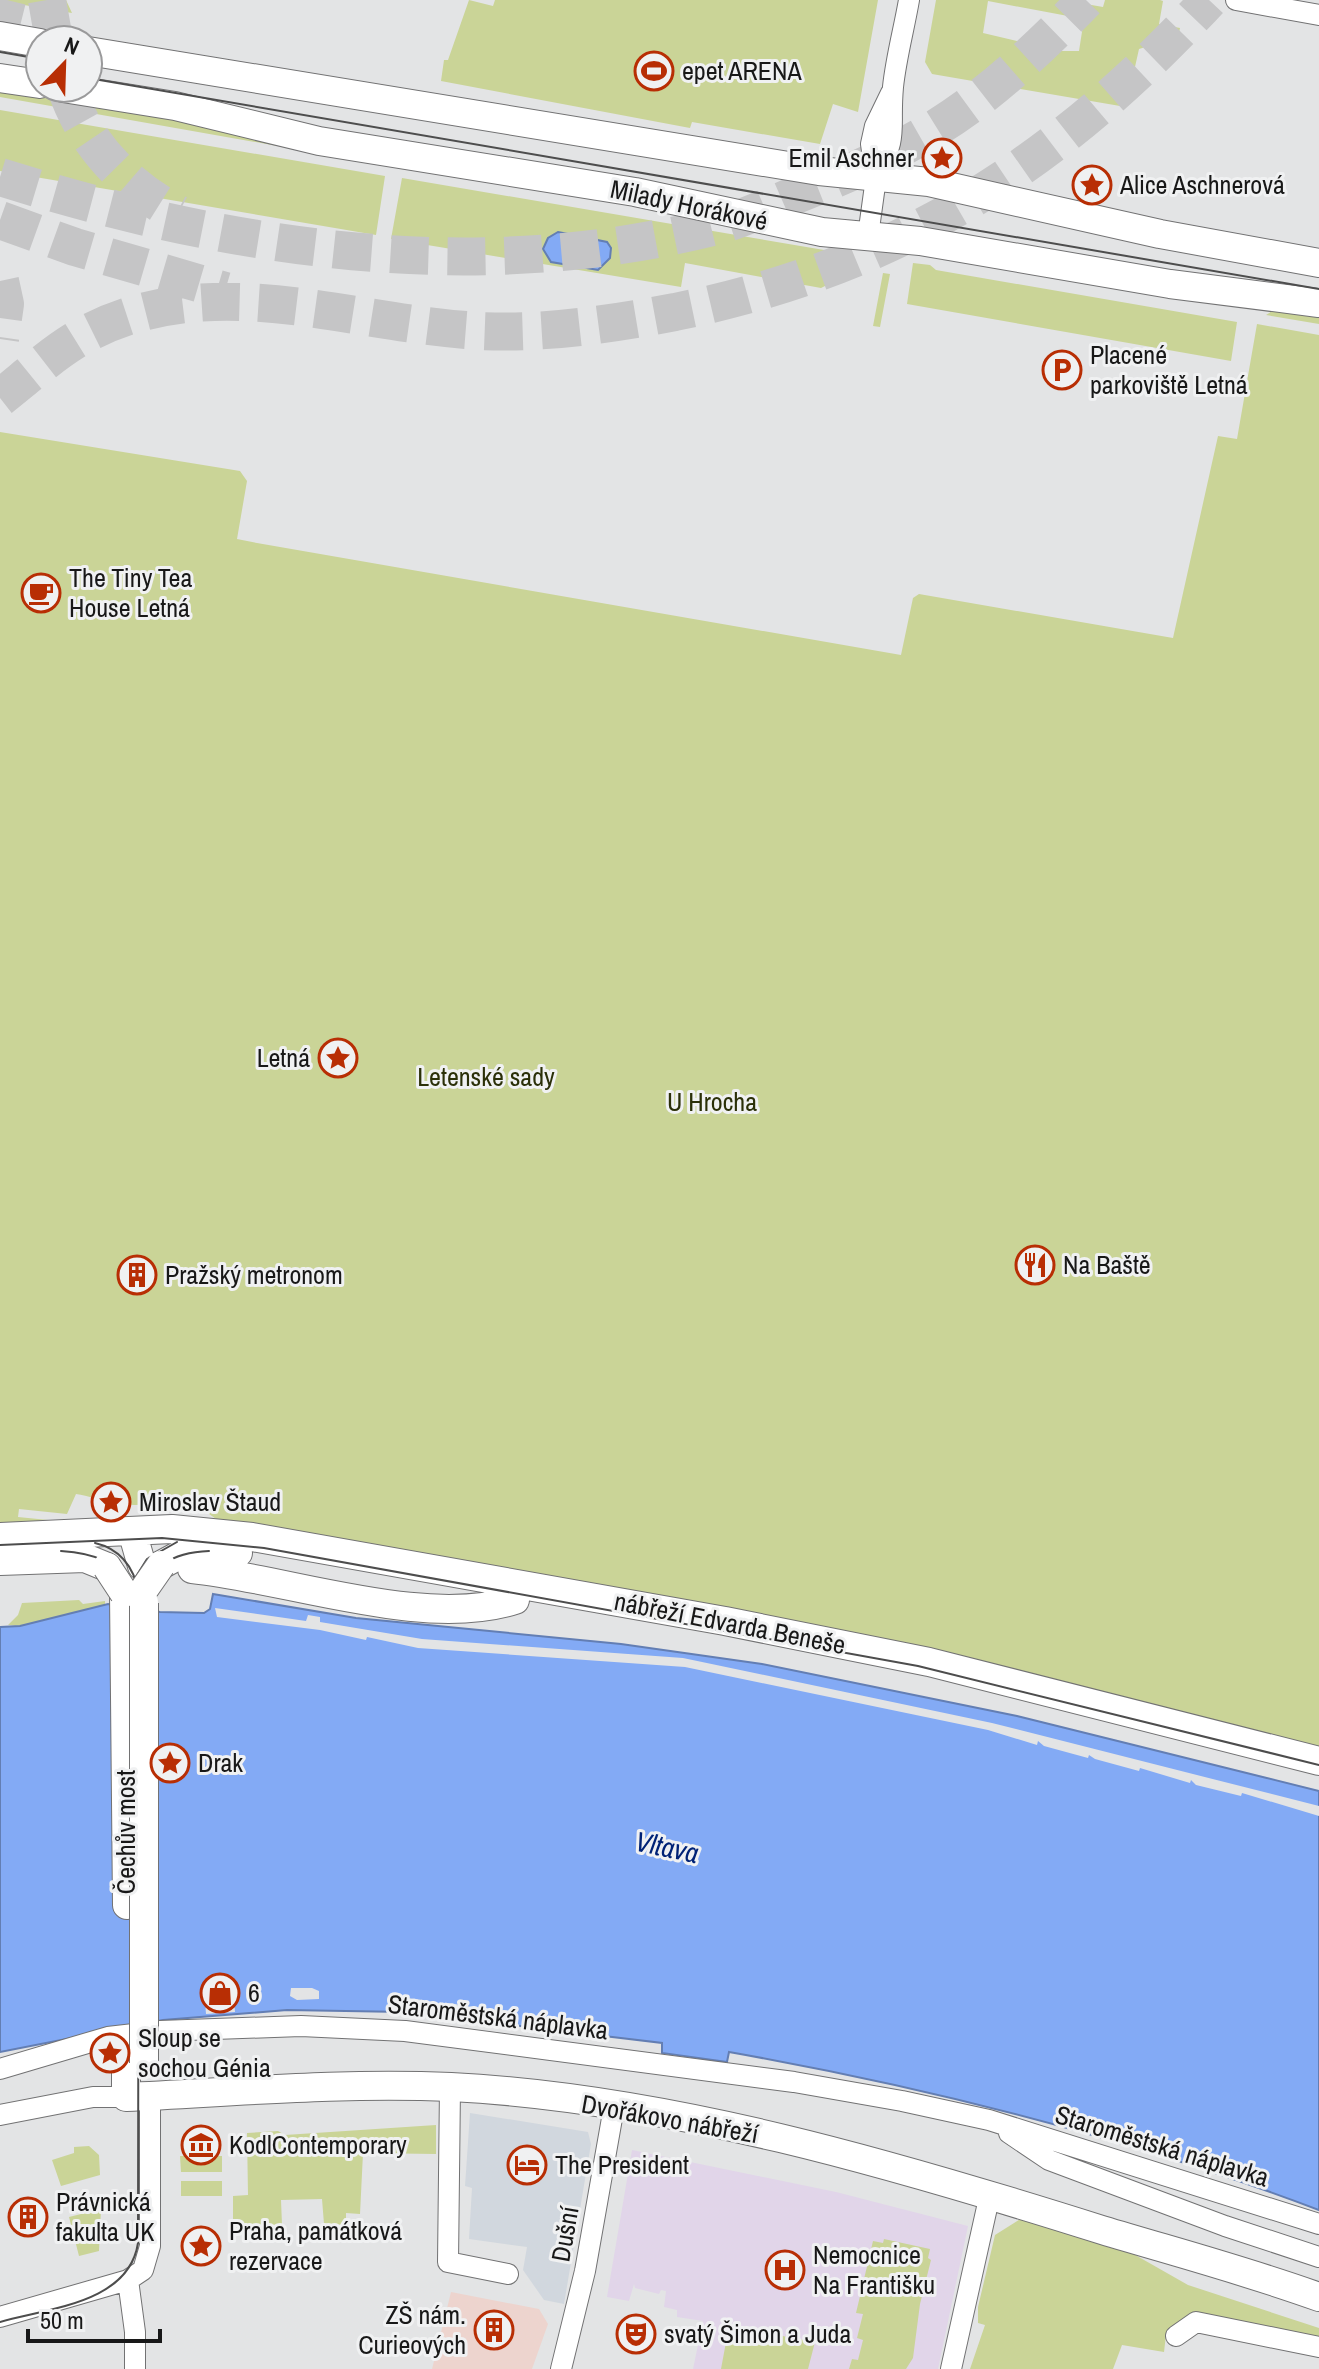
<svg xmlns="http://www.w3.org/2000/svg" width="1319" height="2369" viewBox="0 0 1319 2369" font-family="'Archivo Narrow',sans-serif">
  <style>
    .built { fill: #d1d7de }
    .education { fill: #edd4ce }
    .medical { fill: #e1d5e9 }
    .green { fill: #cad497; fill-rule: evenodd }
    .water { fill: #83aaf5; stroke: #637eb3; stroke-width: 2 }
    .pier { fill: #e3e4e5 }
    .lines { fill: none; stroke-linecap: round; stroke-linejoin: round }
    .highway-tunnel { stroke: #c5c5c6; stroke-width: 38; stroke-dasharray: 38 19; stroke-linecap: butt }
    .street-casing { stroke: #727273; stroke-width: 22 }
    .secondary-casing { stroke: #727273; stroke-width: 30 }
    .street { stroke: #fff; stroke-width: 20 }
    .secondary { stroke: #fff; stroke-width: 28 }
    .tram { stroke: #4d4d4d; stroke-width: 2 }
    .secondary-bridge-casing { stroke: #727273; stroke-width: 30; stroke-linecap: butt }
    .secondary-bridge { stroke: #fff; stroke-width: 28 }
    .labels { text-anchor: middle; stroke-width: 6; stroke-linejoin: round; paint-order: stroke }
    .poi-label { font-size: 26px; fill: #181818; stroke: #f0f1f2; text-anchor: start }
    .street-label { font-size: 26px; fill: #181818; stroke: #f0f1f2 }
    .park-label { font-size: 26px; fill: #2b3008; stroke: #f0f1f2 }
    .water-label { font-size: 28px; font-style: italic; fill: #002276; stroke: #f0f1f2 }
  </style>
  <rect width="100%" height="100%" fill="#e3e4e5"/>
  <path class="built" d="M470,2113L588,2132L591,2144L564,2304L544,2300L523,2270L527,2247L469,2239L472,2188L465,2186Z"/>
  <path class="education" d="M451,2292L539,2309L548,2324L532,2369H432Z"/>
  <path class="medical" d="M632,2150L836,2192L968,2226L938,2369H693L703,2321L677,2317V2310L664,2307L666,2291L661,2290L659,2294L635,2288L634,2284L629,2301L607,2297Z"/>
  <path class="green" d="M0,0H66L72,13L0,1Z
    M469,0L493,6L495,0H878L858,112L833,104L820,144L692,122L690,128L441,81L444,60H448Z
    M936,0H1063L1103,7L1105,0H1160L1163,1L1159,24L1180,28L1178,37L1139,49L1126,107L932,74L925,62ZM988,1L1084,19L1079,51H1062L1047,45L1046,48L983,33Z
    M0,87L156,114L385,165L0,97Z
    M0,110L385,176L376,235L0,171Z
    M402,178L830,251L836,264L844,266L841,278L821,288L685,263L681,287L391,239Z
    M913,263L930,265L936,270L1237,322L1231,361L907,304Z
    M883,273L890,274L880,327L873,326Z
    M1274,310L1319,313V324L1266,315Z
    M1257,324L1319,335V1750L223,1524L205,1511L197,1496C170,1500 140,1510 111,1502C102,1500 88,1496 76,1494L67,1514L19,1509L18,1517L58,1521L0,1528V432L240,471L247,481L237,539L257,543L901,655L913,598L919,594L1173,638L1218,436L1237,439Z
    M79,1600L83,1604L105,1601V1605L20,1626L8,1625L18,1615L22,1603Z
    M436,2125V2154L363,2153L360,2214L346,2213V2225L324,2224L322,2199L281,2200L282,2225L233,2227V2196L248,2195L247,2133L278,2131L285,2135Z
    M89,2146L99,2155L100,2175L61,2186L52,2160L74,2153V2147Z
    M180,2156H222V2172H181Z
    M181,2181H222V2196H181Z
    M101,2209L99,2251L79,2256L69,2217Z
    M1022,2218L1130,2252L1188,2285L1319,2328V2339L1192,2315L1166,2335L1164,2352L1122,2345L1113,2369H970L985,2325L978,2323V2307L995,2235Z
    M884,2239L930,2249L928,2258L931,2260L920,2304L913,2358L906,2369H849L852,2359L858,2360L863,2340L857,2338L863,2314L856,2313L873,2241L883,2243Z
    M729,2326L815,2342L808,2369H721Z"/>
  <path class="water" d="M558,232L607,242L611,248L610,258L598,270L551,262L543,249L548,238Z
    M213,1594L356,1618L621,1644L762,1664L1017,1716L1319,1791V2210C1132,2139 932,2088 729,2052L727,2062L662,2053V2043L404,2012L287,2010L163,2020L0,2052V1627L20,1626L108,1604L160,1612L204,1613L210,1609Z"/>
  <path class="pier" d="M215,1608L306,1621L308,1615L320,1617V1622L422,1639L683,1658L992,1723L1319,1806V1816L1242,1793L1241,1796L1196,1785L1191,1780L1190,1783L1140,1768L1139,1771L1095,1759L1089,1755L1088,1758L1044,1746L1038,1741L1037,1745L988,1730L685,1667L418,1648L367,1637L366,1640L320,1630L217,1617Z
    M291,1988H312L319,1991V1999L297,2000L290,1996Z
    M400,1997L423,2000L422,2011L393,2008V1999Z
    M234,2000L235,2012L206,2014L205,2001Z
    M449,2003L472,2007L471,2017L441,2014L442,2004Z"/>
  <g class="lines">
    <path class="highway-tunnel" d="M47,0L54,40
      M0,28L7,0
      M66,88C85,144 125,186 178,214
      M0,177C234,250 479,287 720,225C746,218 773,204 798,194C857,171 919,143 970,105C1011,75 1051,36 1086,0
      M0,220L75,247L225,291
      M0,281L5,304L0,339
      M0,398C28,376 55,351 86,334C214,267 347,324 481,331C545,334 612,324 675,312C898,267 1055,166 1209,0"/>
    <g class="street-casing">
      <path id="street" d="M1236,0L1319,15
        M876,178C899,133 889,132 893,87C896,58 904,29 909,0
        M868,236L876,178L871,144L875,126L891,93
        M0,2069L108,2037L160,2031L301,2026L405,2031L794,2082L902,2101L989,2120L1319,2224
        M450,2087L448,2262L508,2274
        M0,2115L93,2097H126
        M1009,2133L1049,2160L1225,2226L1319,2257
        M128,2280L135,2332V2369
        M0,2317L128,2280L143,2270L150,2246V2095
        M1176,2336L1196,2322L1319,2347
        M561,2369L585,2271L614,2107
        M951,2369L990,2194"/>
    </g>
    <g class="secondary-casing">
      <path id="secondary" d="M0,36L40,43
        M88,51L819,171L929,182L1160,234L1319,263
        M0,78L40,84
        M63,88L175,106L319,141L635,192L822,232L920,241L1170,284L1319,303
        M132,1531L142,1566
        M0,1537L172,1529L252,1537L725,1621L929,1662L1319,1761
        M0,1561L85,1558L107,1567
        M161,1565L185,1552L238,1553
        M192,1569C289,1579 424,1629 515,1600
        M124,1593L127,1905
        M126,2064V2097C234,2092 343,2082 451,2087C669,2098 896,2165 1102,2230C1175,2252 1247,2271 1319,2297"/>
    </g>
    <use href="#street" class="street"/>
    <use href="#secondary" class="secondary"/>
    <path class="tram" d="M0,52L40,59
      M88,78L1319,289
      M0,1545L162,1538L264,1548L918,1666L1319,1765
      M61,1551C92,1553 120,1560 129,1594
      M132,1583L147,1559L177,1542
      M141,1600C149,1565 176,1552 209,1551
      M0,2322C49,2308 129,2303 138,2243L139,1593C134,1568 121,1549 95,1543"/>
    <g class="secondary-bridge-casing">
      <path id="secondary-bridge" d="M107,1567L124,1593
        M145,1588L161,1565
        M144,1603V2063"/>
    </g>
    <use href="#secondary-bridge" class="secondary-bridge"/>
  </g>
  <defs>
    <g id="stadium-ring" transform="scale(2)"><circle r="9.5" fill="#f0f1f2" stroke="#b82e04" stroke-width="1.5"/><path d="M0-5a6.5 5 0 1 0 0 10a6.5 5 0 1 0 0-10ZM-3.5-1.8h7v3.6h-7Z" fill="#b82e04"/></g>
    <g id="sight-ring" transform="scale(2)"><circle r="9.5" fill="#f0f1f2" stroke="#b82e04" stroke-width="1.5"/><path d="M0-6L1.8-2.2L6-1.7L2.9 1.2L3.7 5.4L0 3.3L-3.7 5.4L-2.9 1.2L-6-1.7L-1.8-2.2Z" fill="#b82e04"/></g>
    <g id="parking-ring" transform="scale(2)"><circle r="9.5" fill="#f0f1f2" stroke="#b82e04" stroke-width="1.5"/><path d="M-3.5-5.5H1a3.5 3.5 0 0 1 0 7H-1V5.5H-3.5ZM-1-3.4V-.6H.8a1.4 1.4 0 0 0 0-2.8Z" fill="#b82e04"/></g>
    <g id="cafe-ring" transform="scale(2)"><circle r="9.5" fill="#f0f1f2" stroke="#b82e04" stroke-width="1.5"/><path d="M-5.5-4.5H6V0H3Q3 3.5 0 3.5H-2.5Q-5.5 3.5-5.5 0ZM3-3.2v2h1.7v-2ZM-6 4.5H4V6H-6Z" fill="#b82e04"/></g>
    <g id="restaurant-ring" transform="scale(2)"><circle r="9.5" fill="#f0f1f2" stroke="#b82e04" stroke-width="1.5"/><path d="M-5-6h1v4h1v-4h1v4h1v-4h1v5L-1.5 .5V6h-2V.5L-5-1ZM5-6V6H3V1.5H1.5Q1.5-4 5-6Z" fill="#b82e04"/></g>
    <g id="building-ring" transform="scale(2)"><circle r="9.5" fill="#f0f1f2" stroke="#b82e04" stroke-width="1.5"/><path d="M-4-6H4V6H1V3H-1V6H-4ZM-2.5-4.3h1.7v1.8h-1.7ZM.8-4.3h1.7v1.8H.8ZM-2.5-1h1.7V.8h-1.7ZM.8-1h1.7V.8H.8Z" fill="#b82e04"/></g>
    <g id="shop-ring" transform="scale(2)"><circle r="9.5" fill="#f0f1f2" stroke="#b82e04" stroke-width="1.5"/><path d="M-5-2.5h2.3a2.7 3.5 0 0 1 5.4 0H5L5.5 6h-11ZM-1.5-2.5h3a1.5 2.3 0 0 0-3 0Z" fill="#b82e04"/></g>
    <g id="museum-ring" transform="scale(2)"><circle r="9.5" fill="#f0f1f2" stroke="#b82e04" stroke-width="1.5"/><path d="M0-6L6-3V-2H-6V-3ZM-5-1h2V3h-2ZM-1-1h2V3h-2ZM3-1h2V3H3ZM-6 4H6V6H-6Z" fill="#b82e04"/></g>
    <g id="hotel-ring" transform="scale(2)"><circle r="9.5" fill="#f0f1f2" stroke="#b82e04" stroke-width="1.5"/><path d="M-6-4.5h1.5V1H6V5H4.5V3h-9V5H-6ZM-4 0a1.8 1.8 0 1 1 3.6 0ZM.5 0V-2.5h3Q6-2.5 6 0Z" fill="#b82e04"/></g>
    <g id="hospital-ring" transform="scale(2)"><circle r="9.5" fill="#f0f1f2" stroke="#b82e04" stroke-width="1.5"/><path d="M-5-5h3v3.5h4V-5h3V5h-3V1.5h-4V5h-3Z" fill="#b82e04"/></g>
    <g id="theatre-ring" transform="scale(2)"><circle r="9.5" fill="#f0f1f2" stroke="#b82e04" stroke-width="1.5"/><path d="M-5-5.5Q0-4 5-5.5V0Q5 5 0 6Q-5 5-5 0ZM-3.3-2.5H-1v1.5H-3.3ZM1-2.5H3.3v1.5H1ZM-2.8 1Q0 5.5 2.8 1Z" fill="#b82e04"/></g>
  </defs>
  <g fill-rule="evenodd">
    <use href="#stadium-ring" x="654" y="71"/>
    <use href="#sight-ring" x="942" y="158"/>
    <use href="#sight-ring" x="1092" y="185"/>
    <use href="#parking-ring" x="1062" y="370"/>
    <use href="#cafe-ring" x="41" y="593"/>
    <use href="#sight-ring" x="338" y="1058"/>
    <use href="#restaurant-ring" x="1035" y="1265"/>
    <use href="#building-ring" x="137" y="1275"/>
    <use href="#sight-ring" x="111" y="1502"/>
    <use href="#sight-ring" x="170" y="1763"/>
    <use href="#shop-ring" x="220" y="1993"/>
    <use href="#sight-ring" x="110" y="2053"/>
    <use href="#museum-ring" x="201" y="2145"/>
    <use href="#hotel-ring" x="527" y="2165"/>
    <use href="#building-ring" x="28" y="2217"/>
    <use href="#sight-ring" x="201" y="2246"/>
    <use href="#hospital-ring" x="785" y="2270"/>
    <use href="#building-ring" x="494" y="2330"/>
    <use href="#theatre-ring" x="636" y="2334"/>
  </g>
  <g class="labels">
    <g class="poi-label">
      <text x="682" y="80">epet ARENA</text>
      <text x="914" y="167" text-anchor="end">Emil Aschner</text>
      <text x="1120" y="194">Alice Aschnerová</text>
      <text x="1090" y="364">Placené<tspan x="1090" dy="30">parkoviště Letná</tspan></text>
      <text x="69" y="587">The Tiny Tea<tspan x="69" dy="30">House Letná</tspan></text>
      <text x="310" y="1067" text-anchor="end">Letná</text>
      <text x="1063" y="1274">Na Baště</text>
      <text x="165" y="1284">Pražský metronom</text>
      <text x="139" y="1511">Miroslav Štaud</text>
      <text x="198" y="1772">Drak</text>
      <text x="248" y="2002">6</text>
      <text x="138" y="2047">Sloup se<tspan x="138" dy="30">sochou Génia</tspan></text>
      <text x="229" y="2154">KodlContemporary</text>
      <text x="555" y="2174">The President</text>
      <text x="56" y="2211">Právnická<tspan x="56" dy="30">fakulta UK</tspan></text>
      <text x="229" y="2240">Praha, památková<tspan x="229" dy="30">rezervace</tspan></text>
      <text x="813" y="2264">Nemocnice<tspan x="813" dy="30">Na Františku</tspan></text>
      <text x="466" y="2324" text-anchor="end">ZŠ nám.<tspan x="466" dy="30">Curieových</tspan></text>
      <text x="664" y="2343">svatý Šimon a Juda</text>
    </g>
    <g class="street-label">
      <text transform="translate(689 205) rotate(12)" y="9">Milady Horákové</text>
      <text transform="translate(730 1623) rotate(11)" y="9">nábřeží Edvarda Beneše</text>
      <text transform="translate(126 1832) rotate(-90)" y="9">Čechův most</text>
      <text transform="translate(498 2017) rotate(7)" y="9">Staroměstská náplavka</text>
      <text transform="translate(670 2119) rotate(10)" y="9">Dvořákovo nábřeží</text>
      <text transform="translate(1162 2146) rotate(17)" y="9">Staroměstská náplavka</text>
      <text transform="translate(565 2234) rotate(-80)" y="9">Dušní</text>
    </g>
    <g class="park-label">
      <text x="486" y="1086">Letenské sady</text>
      <text x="712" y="1111">U Hrocha</text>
    </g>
    <g class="water-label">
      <text transform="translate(667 1847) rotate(12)" y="10">Vltava</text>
    </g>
  </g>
  <g transform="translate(64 64) rotate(23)"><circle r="38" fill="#f0f1f2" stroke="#9a9a9b" stroke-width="2"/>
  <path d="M0-6L14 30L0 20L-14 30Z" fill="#b82e04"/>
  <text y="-12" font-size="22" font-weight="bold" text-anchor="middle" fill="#181818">N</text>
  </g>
  <path d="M28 2329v12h132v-12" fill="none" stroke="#181818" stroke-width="4"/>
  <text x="40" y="2329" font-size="24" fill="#181818" stroke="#f0f1f2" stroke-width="6" paint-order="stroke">50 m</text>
</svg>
